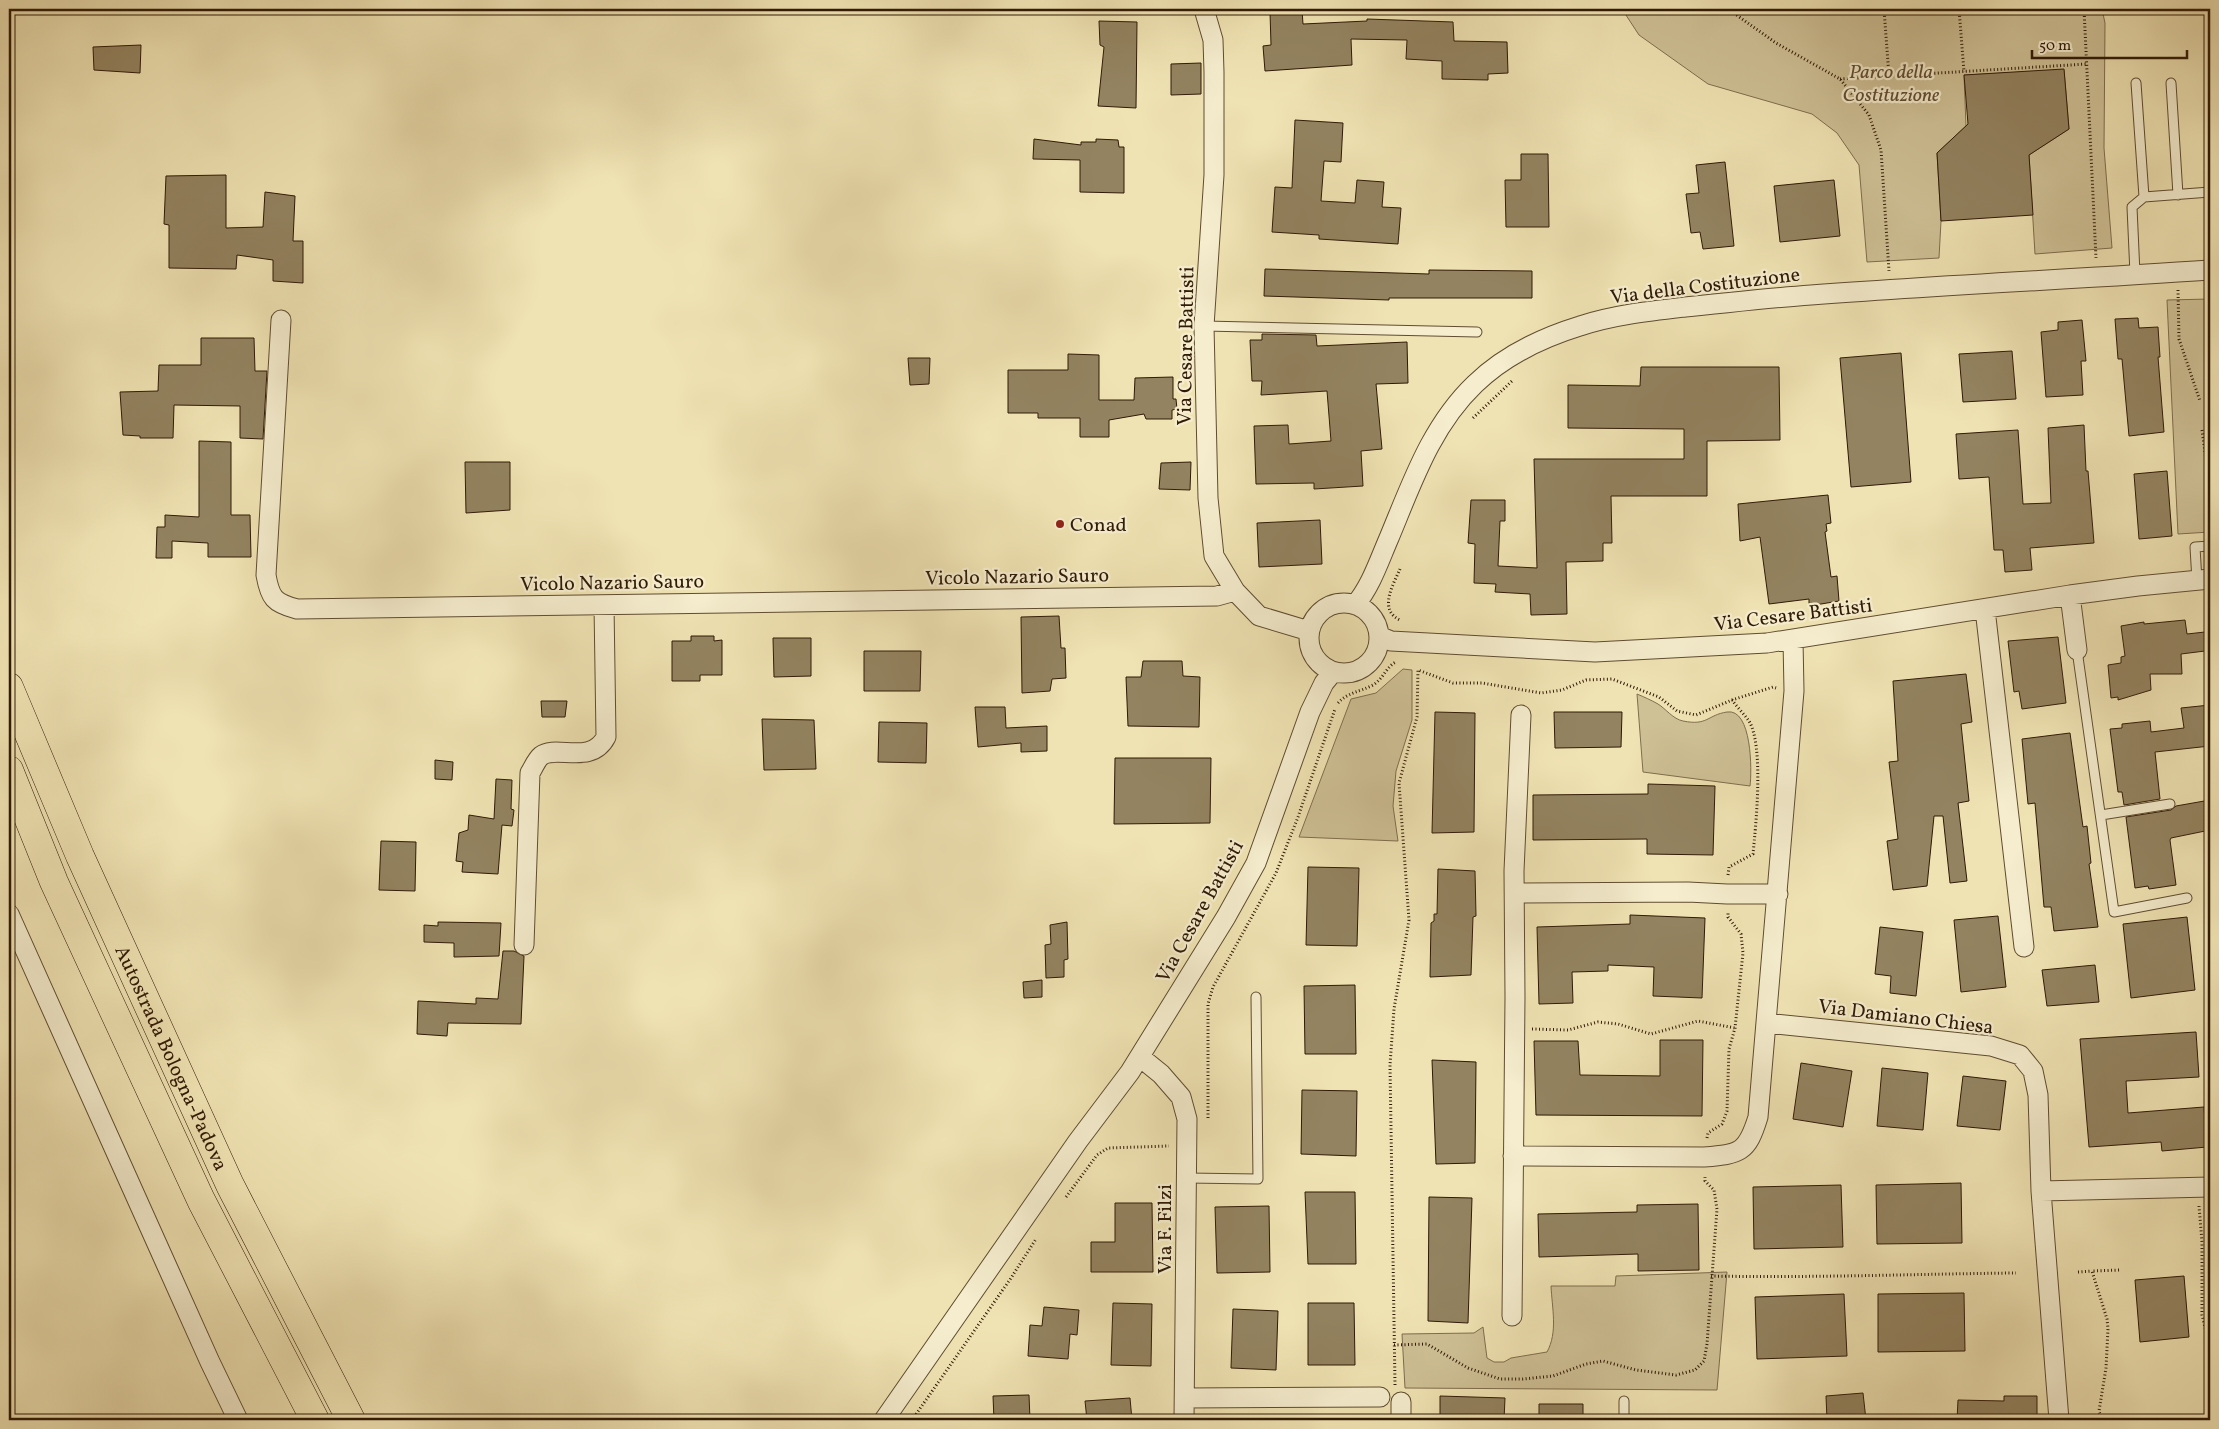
<svg xmlns="http://www.w3.org/2000/svg" width="2219" height="1429" viewBox="0 0 2219 1429" font-family="Vollkorn,serif">
  <style>
    .green { fill: #cfc196; stroke: #7f6e4e }
    .building { fill: #938360; stroke: #2f1a06 }
    .lines { fill: none; stroke-linecap: round; stroke-linejoin: round }
    .service-casing { stroke: #5f4c31; stroke-width: 11 }
    .minor-casing { stroke: #5f4c31; stroke-width: 21 }
    .motorway-casing { stroke: #2f1a06; stroke-width: 29 }
    .path { stroke: #2f1a06; stroke-width: 3; stroke-dasharray: 1 2.5; stroke-linecap: butt }
    .service { stroke: #f5edce; stroke-width: 9 }
    .minor { stroke: #f5edce; stroke-width: 19 }
    .motorway { stroke: #f0e3b3; stroke-width: 28 }
    .poi-dot { fill: #8f2418; stroke: #f5edce; stroke-width: 2 }
    .labels { text-anchor: middle; stroke-width: 4.5; stroke-linejoin: round; paint-order: stroke }
    .park-label { font-size: 20px; font-style: italic; fill: #5f4c31; stroke: #f5edce }
    .street-label { font-size: 20px; fill: #2f1a06; stroke: #f5edce }
    .poi-label { font-size: 20px; fill: #2f1a06; stroke: #f5edce; text-anchor: start }
  </style>
  <rect width="100%" height="100%" fill="#f0e3b3"/>
  <filter id="stains"><feTurbulence type="fractalNoise" baseFrequency=".004" numOctaves="4"/><feColorMatrix values="0 0 0 0 .2 0 0 0 0 .09 0 0 0 0 .02 0 0 0 .5 -.17"/></filter>
  <radialGradient id="worn" r=".72"><stop offset=".6" stop-color="#630" stop-opacity="0"/><stop offset="1" stop-color="#630" stop-opacity=".3"/></radialGradient>
  <path class="green" d="M1622,9H2102L2105,23L2104,148L2112,248L2035,254L2029,155L2069,129L2064,70L1964,75L1966,126L1937,153L1941,221L1939,258L1867,262L1859,165L1837,133L1812,114L1708,84L1639,35Z
    M2210,299V532L2178,534L2167,300Z
    M1403,669L1412,670V720L1396,771L1393,806L1398,841L1299,837L1351,699L1376,693Z
    M1637,694C1644,697 1651,700 1658,704C1666,709 1673,719 1683,721C1708,726 1707,715 1727,712C1752,708 1752,771 1750,786L1643,772Z
    M1727,1272L1717,1390L1405,1388L1402,1334L1474,1333L1483,1327L1487,1358L1494,1362H1504L1511,1358L1547,1352C1558,1332 1552,1308 1551,1286H1615L1616,1276Z"/>
  <path class="building" d="M1302,10L1303,24L1367,21V19L1453,22L1454,41L1507,42L1508,73L1488,74V80L1442,79V61L1406,59L1407,40L1351,39L1352,65L1265,71L1263,46L1271,45L1270,12Z
    M1099,21L1137,22L1136,108L1098,106L1104,47L1100,45Z
    M141,45L140,73L94,70L93,47Z
    M1201,63V94L1171,95V64Z
    M2064,69L2069,129L2029,155L2033,215L1941,221L1937,153L1968,124L1964,75Z
    M1295,120L1343,123L1341,162L1324,161L1321,201L1355,203L1357,180L1384,182L1382,207L1401,208L1398,244L1319,239V235L1272,232L1275,187L1292,188Z
    M1034,139L1081,145V142H1096V139L1118,140L1119,147H1124V193L1080,192V160L1033,159Z
    M1521,154H1548L1549,227H1506L1505,180H1521Z
    M1725,162L1734,246L1703,249L1700,232L1691,233L1686,194L1699,193L1696,165Z
    M226,175V228L263,227L265,192L295,196L293,241H303V283L273,281V260L237,255L236,269L169,268V225L164,224L166,176Z
    M1834,180L1840,236L1780,242L1774,186Z
    M1265,269L1429,274V270L1532,271V298H1389V300L1264,296Z
    M2138,318L2139,328L2158,327L2160,357H2158L2164,432L2129,436L2122,359H2118L2115,319Z
    M2082,320L2086,361H2081L2083,395L2046,397L2041,332L2058,330V322Z
    M1262,334L1316,335L1317,346L1407,342L1408,383L1376,384L1382,449L1361,451L1363,486L1314,489V483L1256,484L1254,426L1288,425L1289,444L1331,441L1327,391L1261,395L1262,381H1252L1250,340H1262Z
    M201,338H254L255,371H267L263,439L240,438V406L174,405L173,438H140V436L123,435L120,392L158,391L159,365H201Z
    M2012,351L2016,399L1963,402L1959,354Z
    M1901,353L1911,482L1851,487L1840,358Z
    M1068,354L1099,355V400H1134L1135,378L1173,377V399H1176L1177,409L1172,410V419H1146L1144,414L1109,420V437H1080V418H1038V413H1008V370H1068Z
    M908,358H930L929,384L910,385Z
    M1641,367H1779L1780,440L1707,441V496H1611L1612,543H1603V561L1566,562L1567,614L1531,615L1530,594L1495,592L1496,584L1474,583L1475,544L1468,543L1471,500H1505V521H1500L1498,566L1537,568L1534,459H1684V429L1568,428V385L1640,386Z
    M2084,425L2086,471H2088L2094,543L2030,548L2032,570L2005,572L2003,550H1994L1989,477L1959,479L1956,434L2018,430L2023,504L2051,503L2048,428Z
    M199,441L231,442V515H250L251,557H208V543L172,541V558H156L157,527H165V515L199,517Z
    M465,462H510V510L466,513Z
    M1191,462L1190,490L1159,489L1161,463Z
    M2167,471L2172,536L2139,539L2134,474Z
    M1828,495L1831,523L1826,524L1827,531L1825,532L1831,577L1837,576L1839,601L1809,606V599L1769,604L1760,537L1740,541L1738,504Z
    M1320,520L1322,564L1259,567L1257,523Z
    M1059,616L1061,648H1065L1066,678L1052,679L1050,691L1022,693L1021,617Z
    M2185,620L2187,634L2205,632V651L2181,654L2182,674H2150L2151,690L2118,700V697L2111,698L2108,665L2121,663V657L2125,656L2121,626L2144,622V624Z
    M691,636H714V641L722,640V675H700V681H672V641H691Z
    M2058,637L2066,703L2022,709L2019,691L2014,692L2008,641Z
    M773,638H811V676L774,677Z
    M864,651H921L920,691H864Z
    M1143,661H1182L1183,676L1200,677L1199,727L1128,726L1126,677H1141Z
    M1966,674L1972,722L1961,724L1969,801L1958,803L1967,881L1950,883L1943,816H1934L1927,886L1893,890L1887,841L1898,839L1889,762L1898,761L1893,681Z
    M541,701H567L565,717H542Z
    M2210,705V746L2155,752L2160,799L2124,805L2122,792H2118L2110,729L2122,728V724L2150,721L2151,732L2184,728L2181,708Z
    M975,707H1005L1006,728L1047,726V751L1021,752V743L978,747Z
    M1435,712L1475,713L1474,832L1432,833Z
    M1554,712H1622L1621,747L1555,748Z
    M762,719L814,720L816,769L764,770Z
    M879,722L927,723L926,763L878,762Z
    M2070,733L2083,827L2087,826L2091,863L2089,864L2098,927L2054,931L2051,907H2044L2035,803L2028,804L2022,739Z
    M1115,758H1211L1210,823L1114,824Z
    M435,760L453,762L452,780L435,779Z
    M496,779L512,780L511,809L514,810L512,826L502,825L498,874L462,872L463,862L456,861L459,833L468,830L469,815L494,819Z
    M1648,784L1715,786L1713,855L1647,854V839L1533,840V795L1648,794Z
    M2210,800V830L2171,838L2170,840L2176,885L2149,889L2148,886L2135,888L2126,817L2171,810L2176,806Z
    M381,841L416,842L415,891L379,890Z
    M1308,867L1359,868L1357,946L1306,945Z
    M1438,869L1475,871L1476,916L1473,917L1471,975L1430,977L1431,923L1434,921V914H1437Z
    M1630,915L1705,918L1702,998L1653,996L1654,967L1608,965V971L1572,972L1573,1003L1539,1004L1537,927L1630,924Z
    M1998,916L2006,987L1961,992L1954,920Z
    M2187,917L2195,990L2131,998L2123,924Z
    M438,922L501,923L499,956L454,957V943L424,942V925L438,926Z
    M1067,922L1068,959L1064,960V977L1046,978L1045,945L1051,944L1050,925Z
    M1880,927L1923,932L1916,996L1890,993L1891,976L1875,974Z
    M503,951H514L524,956L521,1024L448,1023L447,1036L417,1034L418,1001L476,1004V998L498,999Z
    M2095,965L2099,1002L2047,1006L2042,970Z
    M1042,980V997L1024,998L1023,982Z
    M1355,985L1356,1054H1305L1304,986Z
    M2196,1032L2199,1077L2126,1081L2128,1113L2204,1107L2207,1147L2162,1151L2161,1142L2089,1147L2080,1039Z
    M1660,1040H1703L1702,1116L1536,1115L1534,1041H1578L1580,1075L1660,1076Z
    M1432,1060L1476,1062L1475,1163L1436,1164Z
    M1801,1063L1852,1071L1843,1127L1793,1119Z
    M1882,1068L1928,1073L1923,1130L1877,1126Z
    M1963,1076L2006,1081L2000,1130L1957,1126Z
    M1302,1090L1357,1091L1356,1156L1301,1154Z
    M1961,1183L1962,1243L1877,1244L1876,1185Z
    M1841,1185L1843,1247L1754,1249L1753,1187Z
    M1305,1192H1355L1356,1264H1308Z
    M1429,1197L1472,1198L1468,1323L1428,1321Z
    M1115,1203H1152L1153,1272H1091V1242H1115Z
    M1698,1204L1699,1270L1638,1271V1254L1539,1257L1538,1214L1637,1212V1205Z
    M1269,1206L1270,1272L1217,1273L1215,1207Z
    M2184,1276L2189,1337L2140,1342L2135,1280Z
    M1964,1293L1965,1351L1878,1352V1294Z
    M1844,1294L1847,1356L1757,1359L1755,1297Z
    M1113,1303L1152,1304L1151,1366L1111,1365Z
    M1308,1303H1354L1355,1365H1308Z
    M1044,1307L1079,1310L1077,1335L1070,1334L1068,1359L1028,1356L1030,1325L1042,1326Z
    M1233,1309L1278,1311L1276,1370L1231,1368Z
    M1863,1393L1866,1420H1827L1826,1396Z
    M1029,1395L1030,1420H994L993,1396Z
    M1440,1396L1505,1398L1504,1420H1440Z
    M2004,1396H2037V1420H1957L1958,1400L2004,1401Z
    M1130,1398L1132,1420H1087L1085,1401Z
    M1539,1404H1583V1420H1539Z"/>
  <g class="lines">
    <g class="service-casing">
      <path id="service" d="M2136,83L2144,197
        M2171,83L2178,195
        M2135,274L2132,207L2144,197L2210,192
        M1204,326L1477,332
        M2197,581L2195,547L2210,546
        M2077,650L2114,912L2187,898
        M2101,815L2170,804
        M1187,1178L1258,1179L1256,997
        M1624,1401V1420"/>
    </g>
    <g class="minor-casing">
      <path id="minor" d="M1204,9L1213,40L1214,72V175L1204,326L1208,498L1214,556L1235,591L1259,616L1309,631
        M281,320L266,575C270,598 274,603 297,609L1217,596L1235,591
        M2070,595L2077,650
        M1309 638a35 35 0 1 1 70 0a35 35 0 1 1-70 0Z
        M1355,605C1371,586 1379,561 1389,538C1412,483 1431,426 1475,384C1504,356 1541,338 1580,326C1613,315 1650,311 1685,307C1727,303 1769,298 1811,295C1944,285 2077,279 2210,270
        M1985,609L2024,947
        M1379,636L1391,641L1595,652L1767,643L2070,595L2138,586L2210,579
        M1515,893L1688,892L1727,894H1778
        M9,914L210,1362L238,1420
        M524,945L530,773C533,768 537,759 541,756C556,744 591,766 606,737L604,605
        M1766,1023L1991,1046L2020,1055L2033,1071L2038,1095L2041,1191L2059,1420
        M1140,1057L1161,1074L1181,1097L1187,1119L1184,1420
        M1513,1156L1704,1157C1740,1154 1747,1153 1758,1117L1794,691L1793,640
        M2041,1191L2210,1187
        M1512,1316L1515,997L1514,871L1521,715
        M1185,1398L1380,1397
        M1401,1402V1420
        M884,1420L1078,1141L1130,1072L1226,917L1256,863L1310,712L1324,683L1333,672"/>
    </g>
    <g class="motorway-casing">
      <g id="motorway">
        <path id="s1" d="M9,687L80,856L230,1185L351,1420"/>
        <path d="M9,770L54,882L201,1200L315,1420"/>
      </g>
    </g>
    <path class="path" d="M1728,9L1776,43L1840,79L1869,115L1881,150L1889,271
      M1884,9L1889,76
      M1959,9L1964,72
      M2084,9L2096,258
      M1840,79L2087,64
      M2178,290L2179,339L2200,401
      M1473,418L1512,381
      M2202,430L2210,489
      M1400,569C1393,585 1378,610 1400,620
      M1338,703C1348,692 1360,692 1373,685C1383,679 1387,666 1396,662
      M1728,875L1729,867L1753,854C1756,824 1764,746 1749,721C1744,714 1737,707 1732,700
      M1532,1029L1568,1030L1598,1022L1618,1024L1651,1034L1698,1021L1735,1028
      M1208,1118V1004L1213,987L1276,873L1298,817L1335,709
      M1707,1138L1708,1133L1722,1124L1727,1111L1729,1049L1735,1028L1743,953L1741,934L1728,917V913
      M1066,1197L1097,1155L1108,1148L1169,1146
      M2199,1206L2202,1242V1315L2210,1348
      M2078,1272L2092,1271
      M1711,1276C1813,1278 1914,1274 2016,1273
      M1394,1345L1427,1344L1468,1368L1500,1379H1523L1553,1376L1586,1364L1603,1361L1636,1370L1676,1375L1695,1370L1704,1361L1707,1344L1717,1209L1714,1190L1705,1181V1177
      M1395,1385L1390,1065L1394,1009L1409,920L1399,783L1417,717L1418,670L1453,683H1482L1541,693L1562,690L1586,680L1612,679L1659,697L1677,711L1696,715L1732,700L1773,687L1776,688
      M2210,1390L2207,1401L2210,1410
      M912,1420L1011,1278L1036,1239
      M2102,1420L2099,1411L2106,1368L2108,1329L2107,1319L2092,1271L2120,1270"/>
    <use href="#service" class="service"/>
    <use href="#minor" class="minor"/>
    <use href="#motorway" class="motorway"/>
  </g>
  <circle class="poi-dot" cx="1060" cy="524" r="5"/>
  <g class="labels">
    <g class="park-label">
      <text x="1891" y="78">Parco della<tspan x="1891" dy="23">Costituzione</tspan></text>
    </g>
    <g class="street-label">
      <text transform="translate(1705 285) rotate(-7)" y="7">Via della Costituzione</text>
      <text transform="translate(1185 346) rotate(-89)" y="7">Via Cesare Battisti</text>
      <text transform="translate(1017 576) rotate(-1)" y="7">Vicolo Nazario Sauro</text>
      <text transform="translate(612 582) rotate(-1)" y="7">Vicolo Nazario Sauro</text>
      <text transform="translate(1793 614) rotate(-7)" y="7">Via Cesare Battisti</text>
      <text transform="translate(1199 911) rotate(-61)" y="7">Via Cesare Battisti</text>
      <text transform="translate(1906 1016) rotate(7)" y="7">Via Damiano Chiesa</text>
      <text dy="7" stroke="none"><textPath href="#s1" startOffset="405">Autostrada Bologna-Padova</textPath></text>
      <text transform="translate(1164 1229) rotate(-90)" y="7">Via F. Filzi</text>
    </g>
    <g class="poi-label">
      <text x="1070" y="531">Conad</text>
    </g>
  </g>
  <rect width="2219" height="1429" fill="none" stroke="#f0e3b3" stroke-width="30"/>
  <rect x="10" y="10" width="2199" height="1409" fill="none" stroke="#2f1a06" stroke-width="2.5"/>
  <rect x="15" y="15" width="2189" height="1399" fill="none" stroke="#2f1a06"/>
  <path d="M2032 50v8h155v-8" fill="none" stroke="#2f1a06" stroke-width="2.5"/>
  <text x="2039" y="50" font-size="15" fill="#2f1a06" stroke="#f5edce" stroke-width="4" paint-order="stroke">50 m</text>
  <rect width="100%" height="100%" filter="url(#stains)"/>
  <rect width="100%" height="100%" fill="url(#worn)"/>
</svg>
